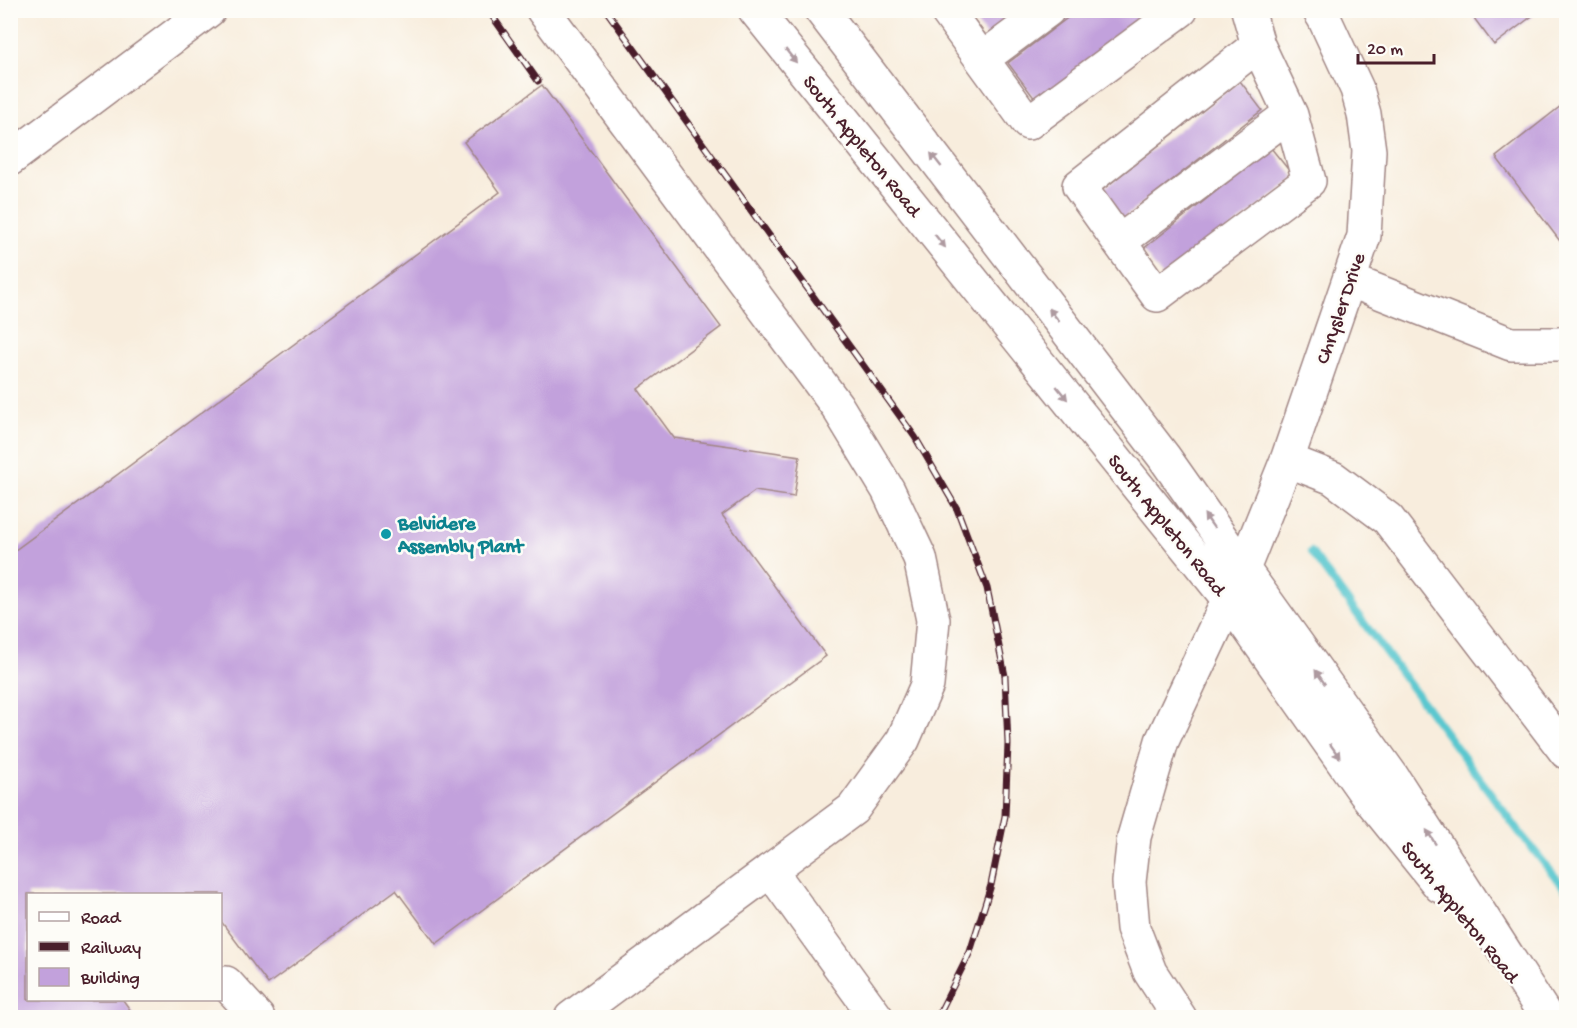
<svg xmlns="http://www.w3.org/2000/svg" width="1577" height="1028" viewBox="0 0 1577 1028" font-family="'Gochi Hand',sans-serif">
  <style>
    .lines { fill: none; stroke-linecap: round; stroke-linejoin: round }
    .stream { stroke: #5ac7cf; stroke-width: 8 }
    .building { fill: #c2a1dc }
    .minor-casing { stroke: #a18684; stroke-width: 36 }
    .major-casing { stroke: #a18684; stroke-width: 36 }
    .minor { stroke: #fff; stroke-width: 33 }
    .major { stroke: #fff; stroke-width: 33 }
    .rail-casing { stroke: #4a1f2b; stroke-width: 7 }
    .rail { stroke: #fdfcf7; stroke-width: 4.5; stroke-dasharray: 14; stroke-linecap: butt }
    .oneway { fill: #ae9aa0 }
    .culture-dot { fill: #0f9aa8; stroke: #fdfcf7; stroke-width: 2 }
    .labels { text-anchor: middle; stroke-width: 5; stroke-linejoin: round; paint-order: stroke }
    .street-label { font-size: 20px; fill: #4a1f2b; stroke: #fdfcf7 }
    .culture-label { font-size: 20px; font-weight: bold; fill: #0d838f; stroke: #fdfcf7; text-anchor: start }
  </style>
  <rect width="100%" height="100%" fill="#fdfcf7"/>
  <filter id="ink" filterUnits="userSpaceOnUse"><feTurbulence type="fractalNoise" baseFrequency=".0167" numOctaves="2"/><feDisplacementMap in="SourceGraphic" scale="12" xChannelSelector="R" yChannelSelector="G"/><feConvolveMatrix kernelMatrix="1 2 1 2 8 2 1 2 1" color-interpolation-filters="sRGB"/></filter>
  <filter id="wash" filterUnits="userSpaceOnUse"><feTurbulence type="fractalNoise" baseFrequency=".008" numOctaves="4" result="noise"/><feDisplacementMap in="SourceGraphic" scale="24" xChannelSelector="R" yChannelSelector="G"/><feGaussianBlur stdDeviation="1.35" result="paint"/><feColorMatrix in="noise" values="0 0 0 0 0 0 0 0 0 0 0 0 0 0 0 0 0 1.4 0 .05"/><feComposite in="paint" operator="in"/></filter>
  <g filter="url(#wash)">
    <rect width="100%" height="100%" fill="#f8eddd"/>
    <g class="lines">
      <path class="stream" d="M1311,552L1523,837L1566,890"/>
    </g>
    <g id="blocks">
      <path class="building" d="M967,10H1023L987,37Z
        M1078,10H1162L1038,103L1008,63Z
        M1468,10H1540L1494,45Z
        M1240,81L1262,110L1122,219L1101,191Z
        M542,85L721,327L638,389L674,438L800,456L794,497L755,491L722,515L826,656L436,944L396,890L268,984L220,920V894H28V1000H123L136,1018H10V554L500,192L464,142Z
        M1566,102V249L1496,157Z
        M1271,148L1295,178L1165,280L1142,250Z"/>
    </g>
  </g>
  <g filter="url(#ink)">
    <use href="#blocks" fill-opacity="0" stroke="#a18684" stroke-width="1.5"/>
    <g class="lines">
      <g class="minor-casing">
        <path id="minor" d="M543,10L837,406L888,490L920,558L933,620L927,685L903,740L853,809L571,1018
          M946,10L1028,123L1181,10
          M1248,10L1258,45L1291,115L1309,181L1157,295L1079,186L1258,45
          M982,59L1048,10
          M10,159L209,10
          M1119,242L1290,114
          M1349,280L1511,344H1563L1566,342
          M1287,460L1333,478L1388,519L1566,752
          M1243,569L1391,775L1547,1018
          M1229,600L1365,793L1440,886
          M770,870L877,1018
          M226,983L258,1018
          M1180,1018L1150,972L1133,928L1129,882L1134,837L1162,741L1243,569L1287,460L1364,236L1369,151L1364,114L1357,89L1324,18L1319,10"/>
      </g>
      <g class="major-casing">
        <path id="major" d="M755,10L1229,600
          M821,10L1164,457L1243,569"/>
      </g>
      <use href="#minor" class="minor"/>
      <use href="#major" class="major"/>
      <g class="rail-casing">
        <path id="rail" d="M488,10L538,81
          M606,10L915,437L957,509L987,588L1005,676L1008,744L1005,816L991,885L970,952L937,1018"/>
      </g>
      <use href="#rail" class="rail"/>
    </g>
    <defs><path id="oneway-solid" d="M-6-.8H1V-3.2L6.5 0L1 3.2V.8H-6Z" transform="scale(1.5)"/></defs>
    <g class="oneway">
      <use href="#oneway-solid" transform="translate(791 56) rotate(51)"/>
      <use href="#oneway-solid" transform="translate(936 160) rotate(-128)"/>
      <use href="#oneway-solid" transform="translate(940 241) rotate(51)"/>
      <use href="#oneway-solid" transform="translate(1054 315) rotate(-128)"/>
      <use href="#oneway-solid" transform="translate(1062 393) rotate(51)"/>
      <use href="#oneway-solid" transform="translate(1209 521) rotate(-125)"/>
      <use href="#oneway-solid" transform="translate(1320 677) rotate(-125)"/>
      <use href="#oneway-solid" transform="translate(1335 751) rotate(55)"/>
      <use href="#oneway-solid" transform="translate(1431 837) rotate(-123)"/>
    </g>
  </g>
  <circle class="culture-dot" cx="386" cy="534" r="6"/>
  <g class="labels">
    <g class="street-label">
      <text transform="translate(863 145) rotate(51)" y="7">South Appleton Road</text>
      <text transform="translate(1339 308) rotate(-71)" y="7">Chrysler Drive</text>
      <text transform="translate(1168 524) rotate(51)" y="7">South Appleton Road</text>
      <text transform="translate(1461 911) rotate(51)" y="7">South Appleton Road</text>
    </g>
    <g class="culture-label">
      <text x="398" y="529">Belvidere<tspan x="398" dy="23">Assembly Plant</tspan></text>
    </g>
  </g>
  <rect width="1577" height="1028" fill="none" stroke="#fdfcf7" stroke-width="36"/>
  <rect x="27" y="893" width="195" height="108" fill="#fdfcf7" stroke="#b5a4a5" stroke-width="1.5"/>
  <rect x="39" y="912" width="30" height="9" fill="#ffffff" stroke="#b5a4a5" stroke-width="1.5"/>
  <text x="81" y="923" font-size="18" fill="#4a1f2b">Road</text>
  <rect x="39" y="942" width="30" height="9" fill="#4a1f2b" stroke="#b5a4a5" stroke-width="1.5"/>
  <text x="81" y="953" font-size="18" fill="#4a1f2b">Railway</text>
  <rect x="39" y="968" width="30" height="18" fill="#c2a1dc" stroke="#b5a4a5" stroke-width="1.5"/>
  <text x="81" y="983" font-size="18" fill="#4a1f2b">Building</text>
  <path d="M1358 54v9h76v-9" fill="none" stroke="#4a1f2b" stroke-width="3"/>
  <text x="1367" y="54" font-size="18" fill="#4a1f2b" stroke="#fdfcf7" stroke-width="4.5" paint-order="stroke">20 m</text>
</svg>
